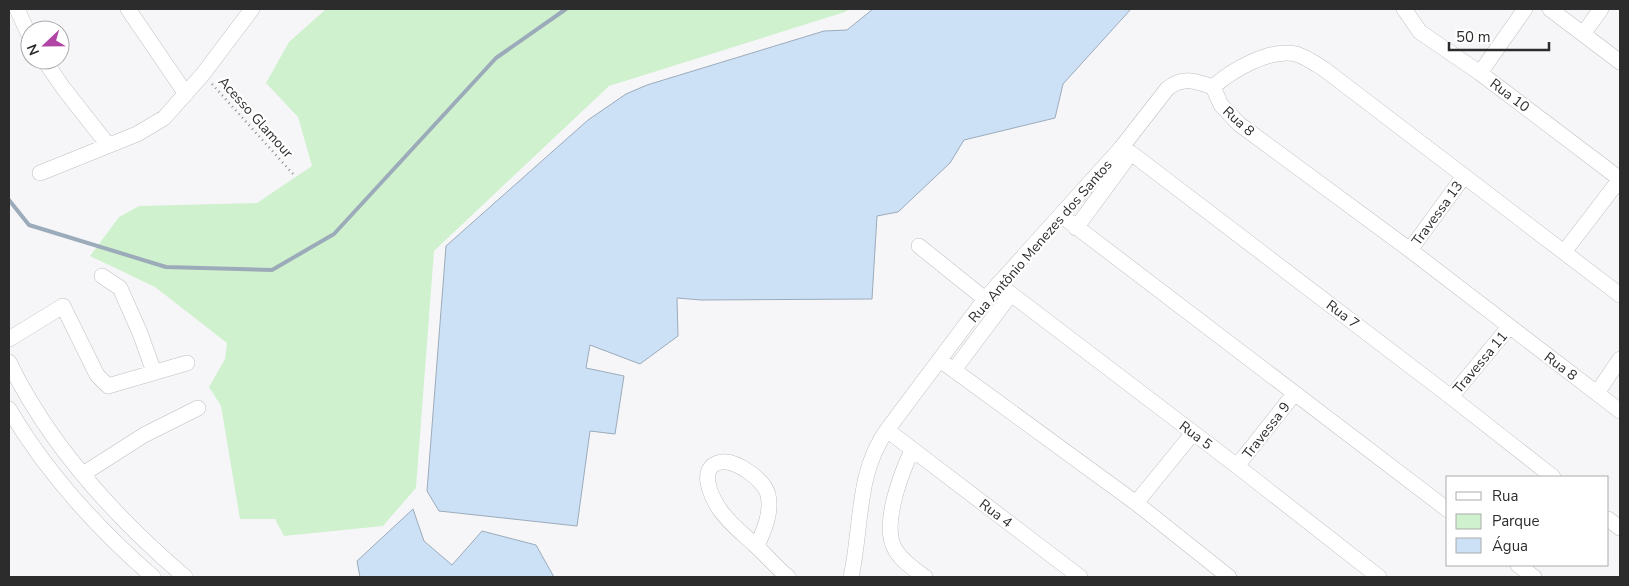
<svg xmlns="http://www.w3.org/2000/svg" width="1629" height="586" viewBox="0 0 1629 586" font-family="'Nunito Sans',sans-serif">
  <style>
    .green { fill: #d0f1ce }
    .water { fill: #cce1f6; stroke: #9cabba }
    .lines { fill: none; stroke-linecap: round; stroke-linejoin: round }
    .stream { stroke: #9cabba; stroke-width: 4 }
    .minor-casing { stroke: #bfbfc2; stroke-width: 16 }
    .path { stroke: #8b8b8d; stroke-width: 2.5; stroke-dasharray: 1 4; stroke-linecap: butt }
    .minor { stroke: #fff; stroke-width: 15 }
    .labels { text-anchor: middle; stroke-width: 4.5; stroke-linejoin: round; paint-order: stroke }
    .street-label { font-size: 14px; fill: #2c2c2d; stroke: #fff }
  </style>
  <rect width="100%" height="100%" fill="#f6f6f9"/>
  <path class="green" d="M326,9H849L845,12L609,86L434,251L416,488L383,526L284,536L275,519H240L221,406L209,387L225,359L227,343L155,287L90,256L119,217L139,206L257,203L312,166L298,117L266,83L289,42Z"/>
  <path class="water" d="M873,9H1131L1063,84L1055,118L964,140L950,163L898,212L877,216L872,299L701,300L677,298L678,336L640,364L590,345L586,368L624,376L615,434L590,431L577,526L439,511L427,491L446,246L588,120L626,94L647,85L824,31L847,30Z
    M413,509L424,541L452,565L482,531L536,545L554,577H360L357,561Z"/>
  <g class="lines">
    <path class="stream" d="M9,200L29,225L166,267L272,270L334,234L496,58L566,9"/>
    <g class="minor-casing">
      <path id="minor" d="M17,9L30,37
        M128,9L186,94
        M1404,9L1420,32L1480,73L1620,179
        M1550,9L1620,62
        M1583,34L1601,9
        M44,60L64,89L108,145
        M1480,73L1525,9
        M1213,87L1221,105L1239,124L1410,250L1620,411
        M1213,87C1232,70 1270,48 1296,54C1306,57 1316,64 1324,69L1620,295
        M1121,148L1131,153L1451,397L1553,477
        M40,173L137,134L164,118L203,74L252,9
        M1062,216L1448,510
        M1076,228L1131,153
        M919,246L985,299
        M1410,250L1464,176
        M1564,252L1620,179
        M102,276L120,288L140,333L154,372
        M998,284L1237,466L1379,577
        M9,339L63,306L97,375L108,386L187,363
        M940,360L1136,503L1229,577
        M9,362C50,447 115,517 185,577
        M954,370L1011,294
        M1597,393L1620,359
        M1451,397L1509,327
        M9,409C47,474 97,528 153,577
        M887,430L1080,577
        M912,450C901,474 880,527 896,551C903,562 915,570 925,577
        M1237,466L1294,394
        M83,474L144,435L198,408
        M1136,503L1193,433
        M1608,519L1620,528
        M757,546C764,530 772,513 768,495C765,480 735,459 721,462C696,467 712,498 720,510C730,524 743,534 755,545C766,555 776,567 788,577
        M1518,565L1534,577
        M851,577C862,528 856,473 887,430L985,299L1121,148L1167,89C1183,76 1195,81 1213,87"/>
    </g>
    <path class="path" d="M212,84L293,174"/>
    <use href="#minor" class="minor"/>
  </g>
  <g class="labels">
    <g class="street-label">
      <text transform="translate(1510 95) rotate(37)" y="5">Rua 10</text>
      <text transform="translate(256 117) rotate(48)" y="5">Acesso Glamour</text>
      <text transform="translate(1239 121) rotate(42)" y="5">Rua 8</text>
      <text transform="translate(1437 213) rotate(-54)" y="5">Travessa 13</text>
      <text transform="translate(1040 241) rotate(-49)" y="5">Rua Antônio Menezes dos Santos</text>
      <text transform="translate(1343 314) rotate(37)" y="5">Rua 7</text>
      <text transform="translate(1480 362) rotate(-50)" y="5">Travessa 11</text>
      <text transform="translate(1561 366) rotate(37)" y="5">Rua 8</text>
      <text transform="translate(1266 430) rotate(-52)" y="5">Travessa 9</text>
      <text transform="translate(1196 435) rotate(37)" y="5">Rua 5</text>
      <text transform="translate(996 513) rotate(37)" y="5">Rua 4</text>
    </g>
  </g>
  <rect width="1629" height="586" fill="none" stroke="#2c2c2d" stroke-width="20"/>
  <rect x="1446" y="476" width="162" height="90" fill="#ffffff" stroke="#ababab"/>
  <rect x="1456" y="492" width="25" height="8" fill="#ffffff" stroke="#ababab"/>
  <text x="1492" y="501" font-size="15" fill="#2c2c2d">Rua</text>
  <rect x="1456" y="514" width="25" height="15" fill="#d0f1ce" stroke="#ababab"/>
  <text x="1492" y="526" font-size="15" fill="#2c2c2d">Parque</text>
  <rect x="1456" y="538" width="25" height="15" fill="#cce1f6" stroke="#ababab"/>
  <text x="1492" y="551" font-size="15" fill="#2c2c2d">Água</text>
  <g transform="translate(45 45) rotate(248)"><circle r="24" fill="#ffffff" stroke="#ababab"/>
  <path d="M0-4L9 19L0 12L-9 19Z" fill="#b145a5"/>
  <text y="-8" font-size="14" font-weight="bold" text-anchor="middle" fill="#2c2c2d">N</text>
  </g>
  <path d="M1449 42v8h100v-8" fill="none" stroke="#2c2c2d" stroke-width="2.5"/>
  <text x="1456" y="42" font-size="15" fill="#2c2c2d" stroke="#ffffff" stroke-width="4" paint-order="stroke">50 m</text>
</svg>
